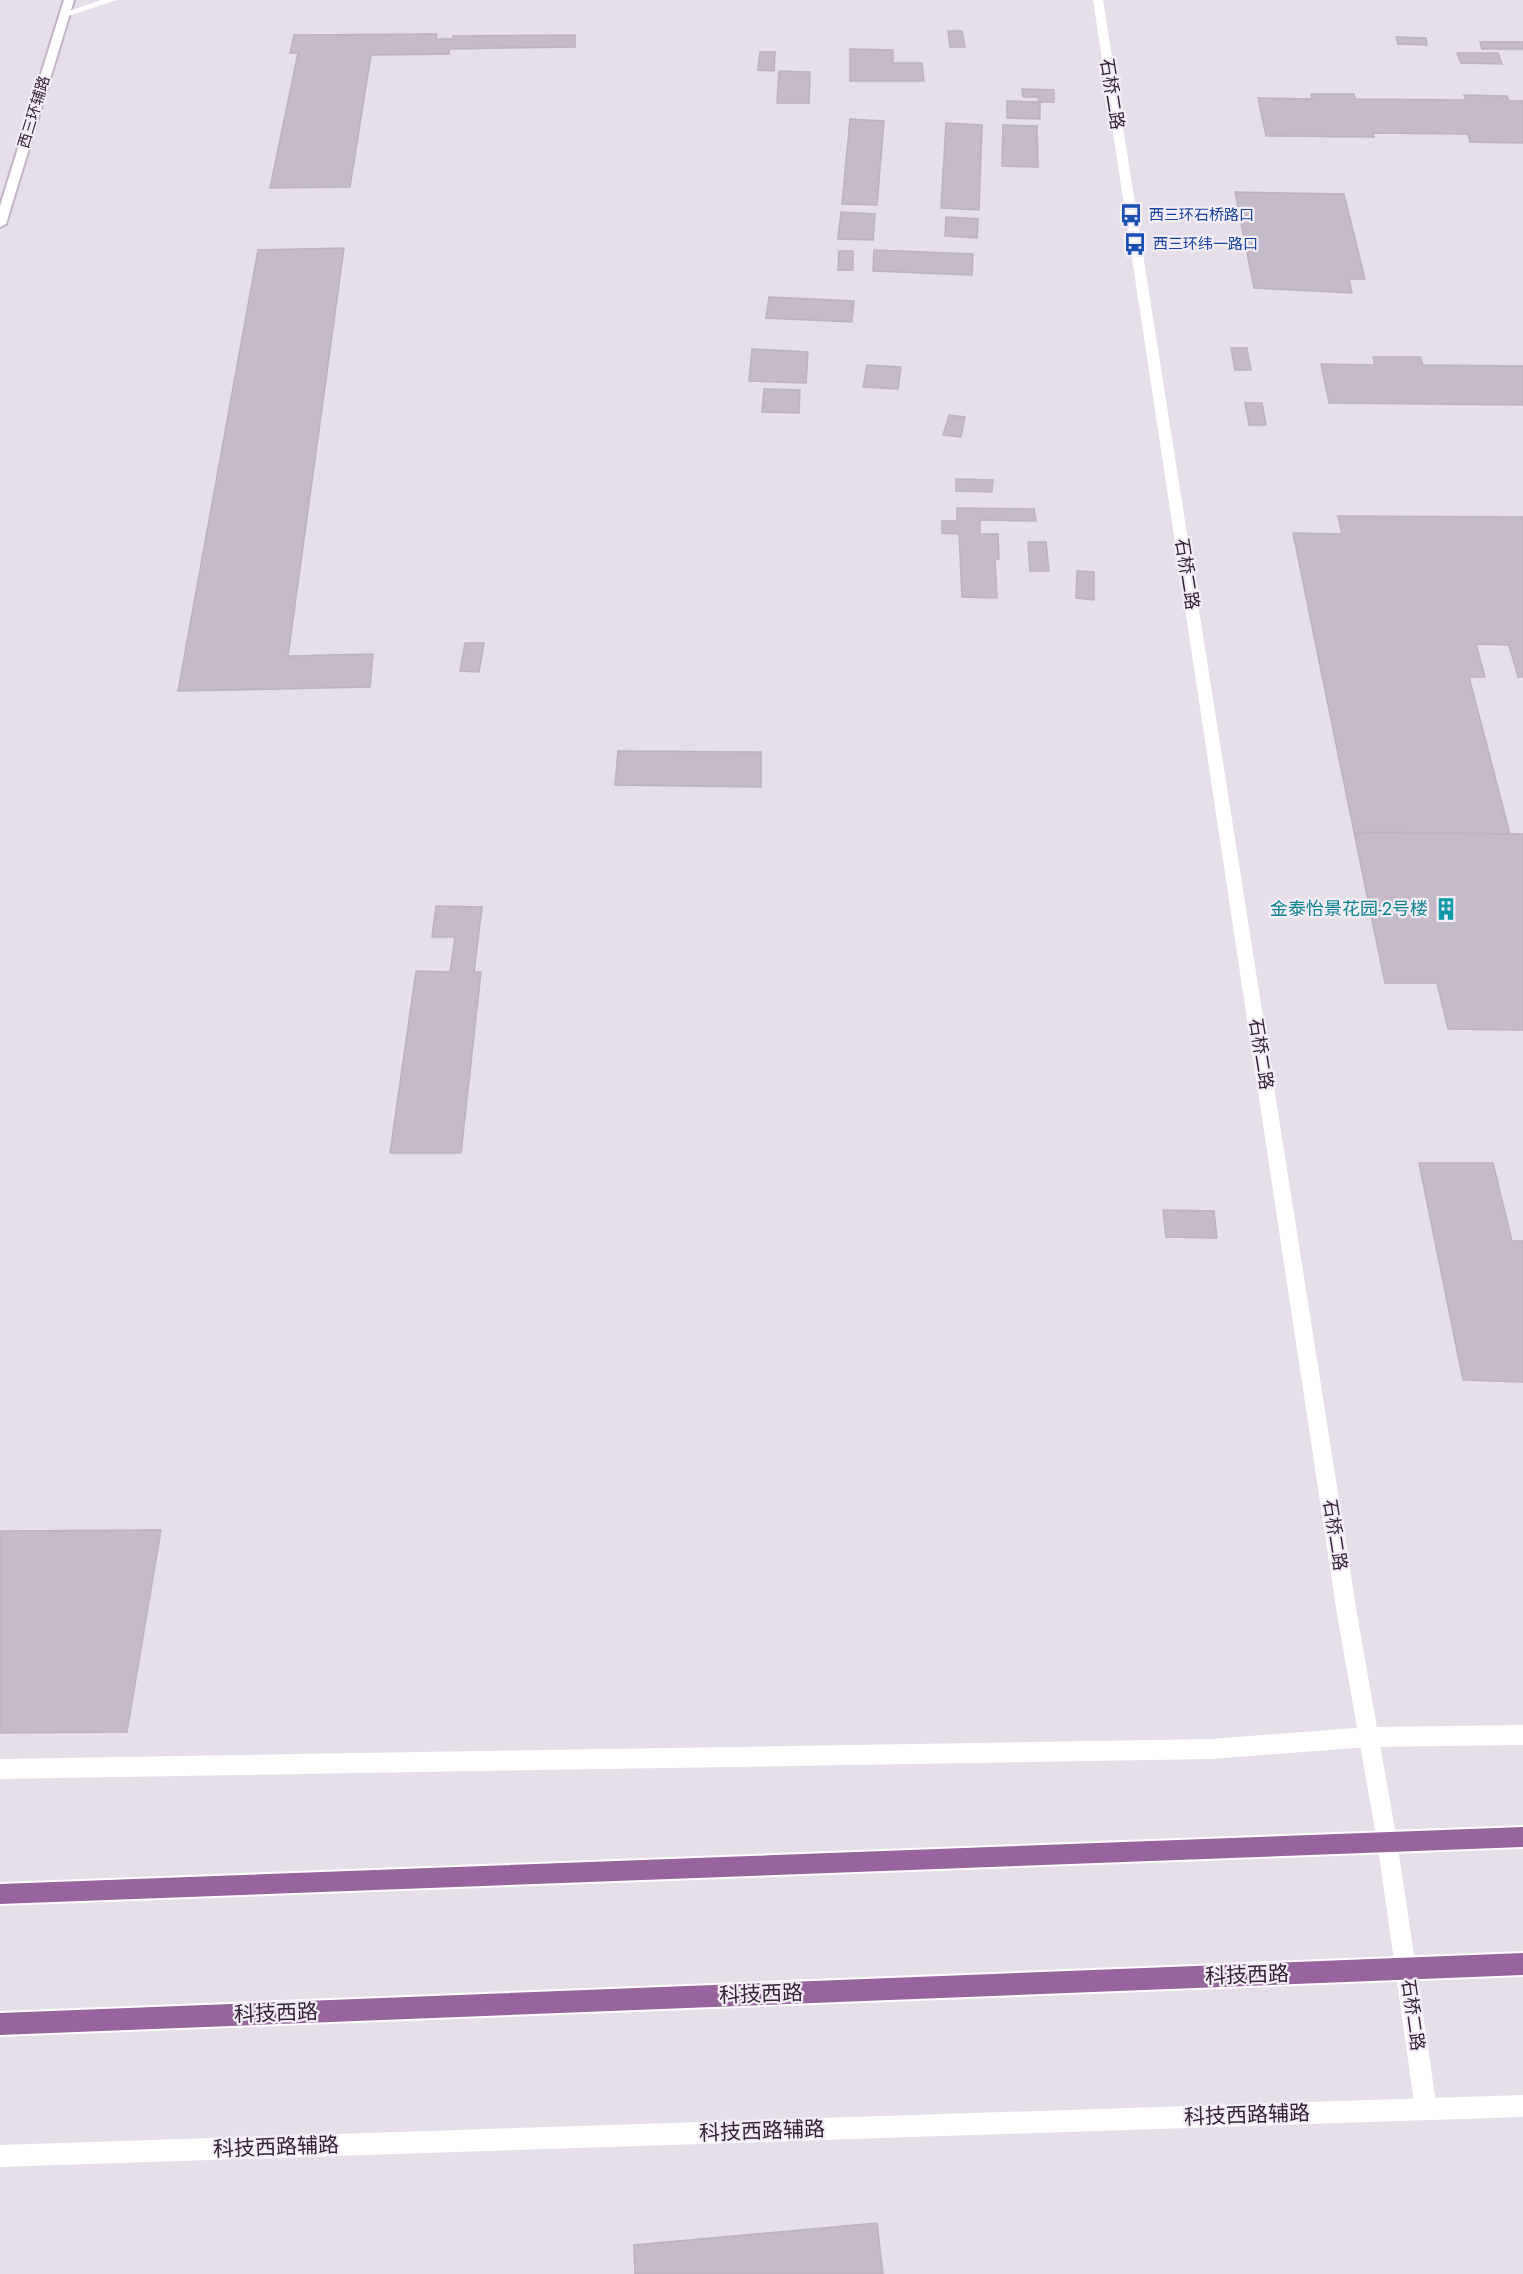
<svg xmlns="http://www.w3.org/2000/svg" width="1523" height="2274" viewBox="0 0 1523 2274" font-family="Jost,'Noto Sans SC',sans-serif">
  <style>
    .building { fill: #c5bac9; stroke: #beb1c2; stroke-width: 1.5 }
    .lines { fill: none; stroke-linecap: round; stroke-linejoin: round }
    .secondary-casing { stroke: #c4b2c8; stroke-width: 4 }
    .primary-casing { stroke: #fff; stroke-width: 4 }
    .minor { fill: #fff; fill-rule: evenodd }
    .tertiary { fill: #fff; fill-rule: evenodd }
    .secondary { fill: #fff; fill-rule: evenodd }
    .primary { fill: #98649d; fill-rule: evenodd }
    .labels { text-anchor: middle; stroke-width: 4.5; stroke-linejoin: round; paint-order: stroke }
    .far-street-label { font-size: 15px; fill: #352037; stroke: #f3eef6 }
    .far-transit-label { font-size: 15px; fill: #164399; stroke: #f3eef6; text-anchor: start }
    .street-label { font-size: 18px; fill: #352037; stroke: #f3eef6 }
    .culture-label { font-size: 18px; fill: #0d838f; stroke: #f3eef6; text-anchor: end }
    .near-street-label { font-size: 21px; fill: #352037; stroke: #f3eef6 }
  </style>
  <rect width="100%" height="100%" fill="#e6dee9"/>
  <path class="building" d="M948,31H962L965,47H950Z
    M437,34L436,39H453V36L575,35V47L449,49V54L371,55L350,187L270,188L298,53H290L294,35Z
    M1396,37L1426,38L1427,45L1398,44Z
    M1480,42H1523V49H1482Z
    M850,49L893,50V63H922L924,81H850Z
    M760,52H775L774,71L758,70Z
    M1457,53H1498L1502,64L1461,63Z
    M779,71L810,72L809,103H777Z
    M1022,89L1054,90V102H1040V119L1007,118V101L1039,102L1038,97H1023Z
    M1311,94H1354L1355,99L1466,100L1464,95L1507,96L1509,101H1523V143L1470,142L1468,134L1372,133L1374,137L1266,136L1258,98L1312,99Z
    M850,119L884,121L877,205L842,204Z
    M946,123L982,125L979,210L941,208Z
    M1003,125L1037,126L1038,167L1002,166Z
    M1235,192L1344,194L1365,279H1349L1352,293L1254,288Z
    M841,212L875,214L873,240L838,239Z
    M946,217L978,219L977,238L945,236Z
    M344,248L288,656L373,654L370,687L178,691L258,250Z
    M874,250L973,254L972,275L873,271Z
    M839,251H853V270H838Z
    M769,297L854,301L852,322L766,318Z
    M1231,348H1247L1251,370H1235Z
    M752,349L808,352L806,383L749,381Z
    M1373,357H1420L1423,365L1523,366V405L1329,403L1321,364L1375,365Z
    M867,365L901,367L898,389L863,387Z
    M764,389L800,390L799,413L762,412Z
    M1245,403H1262L1266,425H1249Z
    M949,415L965,417L961,437L943,435Z
    M956,479L993,480L992,492L956,491Z
    M957,508L1034,509L1036,521L980,520V534H998L999,559H995L997,598L962,597L959,534L942,533V521H957Z
    M1338,516L1523,517V677H1518L1509,645L1476,644L1485,677H1469L1510,834L1354,832L1293,533L1342,534Z
    M1028,542H1046L1049,571H1030Z
    M1077,571L1094,572V600L1076,598Z
    M465,643H484L479,672L460,671Z
    M618,751L761,752V787L615,785Z
    M1354,832L1523,834V1030L1448,1029L1437,983H1385Z
    M436,906L482,907L474,972H481L461,1153H390L416,971L450,972L455,937H432Z
    M1419,1163H1493L1512,1241H1523V1382L1463,1380Z
    M1163,1210L1214,1211L1217,1238L1166,1237Z
    M161,1530L127,1732L0,1733V1531Z
    M877,2223L883,2274H635L634,2245Z"/>
  <g class="lines">
    <g class="secondary-casing">
      <path id="secondary" d="M64,0H74L6,224L0,227V206Z"/>
    </g>
    <g class="primary-casing">
      <path id="primary" d="M1523,1827V1847L0,1904V1884Z
        M1523,1953V1975L0,2035V2013Z"/>
    </g>
    <path class="minor" d="M1523,1725V1745L1369,1747L1211,1759L0,1779V1759L1211,1739L1369,1727Z
      M1523,2095V2117L0,2167V2145Z"/>
    <path class="tertiary" d="M101,0H117L65,17L60,14Z
      M1093,0H1103L1357,1614L1397,1841L1437,2109L1434,2117L1426,2120L1418,2117L1415,2109L1377,1841L1337,1614Z"/>
    <use href="#secondary" class="secondary"/>
    <use href="#primary" class="primary"/>
  </g>
  <defs>
    <g id="bus-bare" transform="scale(1.8)"><path d="M-5-6H5V4H4V6H2V4H-2V6H-4V4H-5ZM-3.5-4V0h7V-4ZM-3.5 1.2v1.5H-2V1.2ZM2 1.2v1.5H3.5V1.2Z" fill="#1a4fb4" stroke="#f3eef6" stroke-width="2.5" paint-order="stroke"/></g>
    <g id="building-bare" transform="scale(1.8)"><path d="M-4-6H4V6H1V3H-1V6H-4ZM-2.5-4.3h1.7v1.8h-1.7ZM.8-4.3h1.7v1.8H.8ZM-2.5-1h1.7V.8h-1.7ZM.8-1h1.7V.8H.8Z" fill="#0f9aa8" stroke="#f3eef6" stroke-width="2.5" paint-order="stroke"/></g>
  </defs>
  <g fill-rule="evenodd">
    <use href="#bus-bare" x="1131" y="215"/>
    <use href="#bus-bare" x="1135" y="244"/>
    <use href="#building-bare" x="1446" y="909"/>
  </g>
  <g class="labels">
    <g class="far-street-label">
      <text transform="translate(34 112) rotate(-73)" y="5">西三环辅路</text>
    </g>
    <g class="far-transit-label">
      <text x="1149" y="220">西三环石桥路口</text>
      <text x="1153" y="249">西三环纬一路口</text>
    </g>
    <g class="street-label">
      <text transform="translate(1112 94) rotate(81)" y="6">石桥二路</text>
      <text transform="translate(1187 574) rotate(81)" y="6">石桥二路</text>
      <text transform="translate(1261 1054) rotate(81)" y="6">石桥二路</text>
      <text transform="translate(1335 1535) rotate(81)" y="6">石桥二路</text>
      <text transform="translate(1413 2015) rotate(82)" y="6">石桥二路</text>
    </g>
    <g class="culture-label">
      <text x="1428" y="915">金泰怡景花园-2号楼</text>
    </g>
    <g class="near-street-label">
      <text transform="translate(1247 1975) rotate(-2)" y="7">科技西路</text>
      <text transform="translate(761 1994) rotate(-2)" y="7">科技西路</text>
      <text transform="translate(276 2013) rotate(-2)" y="7">科技西路</text>
      <text transform="translate(1247 2115) rotate(-2)" y="7">科技西路辅路</text>
      <text transform="translate(762 2131) rotate(-2)" y="7">科技西路辅路</text>
      <text transform="translate(276 2147) rotate(-2)" y="7">科技西路辅路</text>
    </g>
  </g>
</svg>
